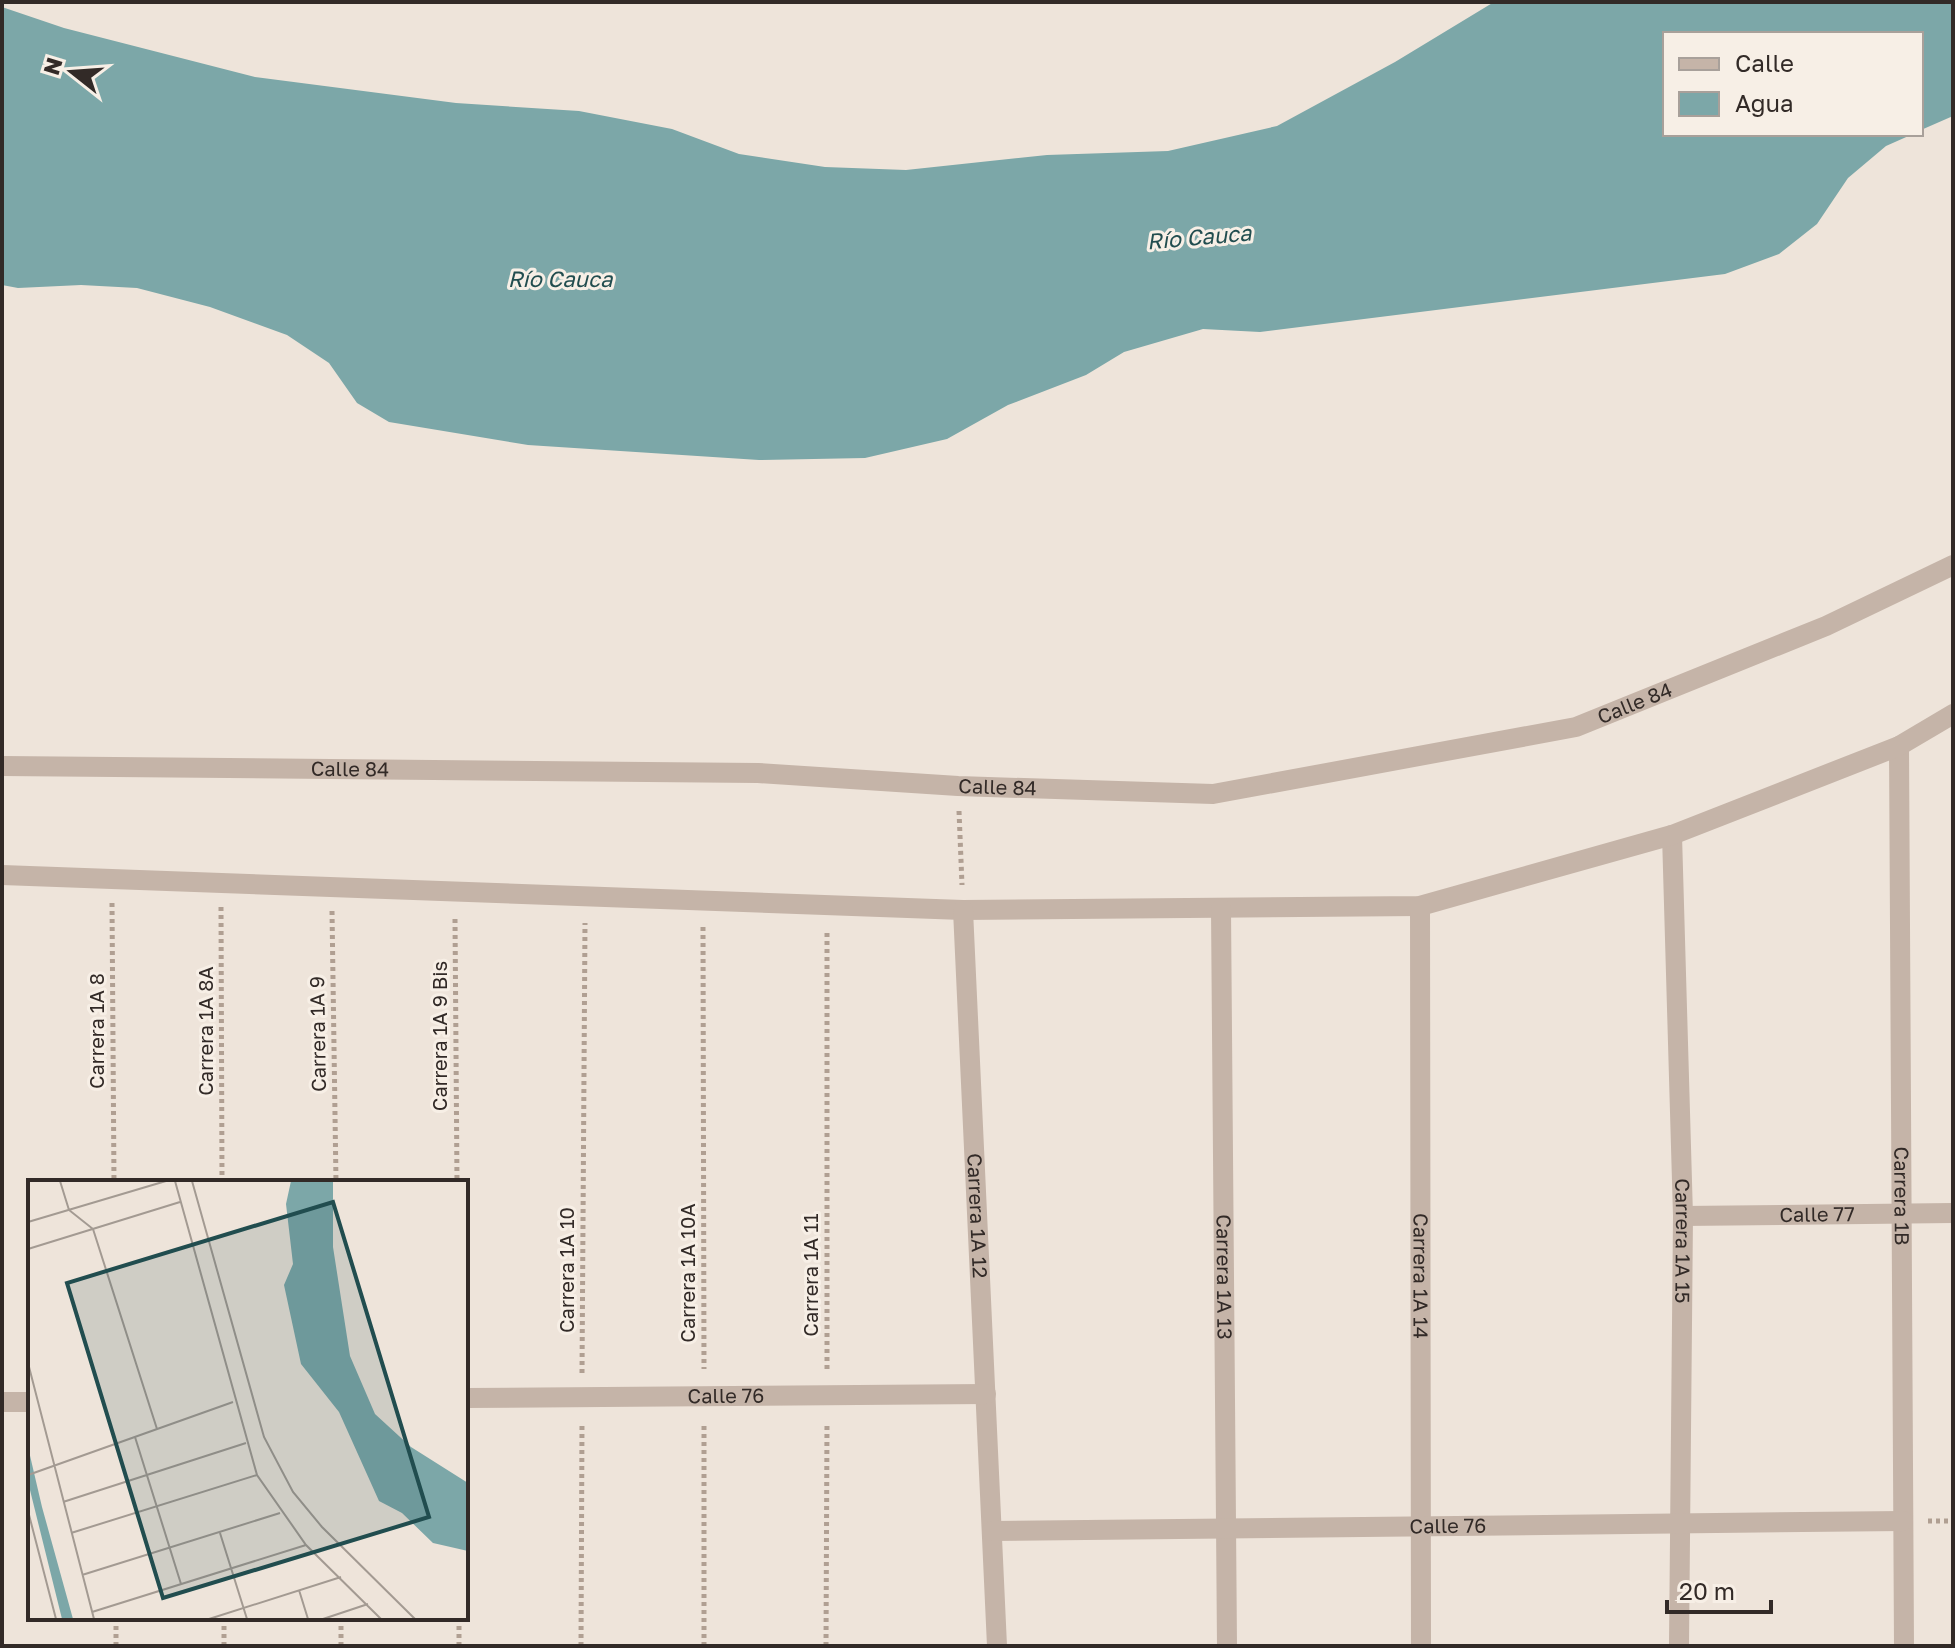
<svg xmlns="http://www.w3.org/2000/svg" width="1955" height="1648" viewBox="0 0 1955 1648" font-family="'Golos Text',sans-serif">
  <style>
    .water { fill: #7ca7a8 }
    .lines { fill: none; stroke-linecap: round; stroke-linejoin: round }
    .path { stroke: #b09f92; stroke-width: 5; stroke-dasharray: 4 4; stroke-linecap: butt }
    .minor { stroke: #c5b4a8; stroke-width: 20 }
    .labels { text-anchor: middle; stroke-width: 6; stroke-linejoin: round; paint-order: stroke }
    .street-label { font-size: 20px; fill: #322a27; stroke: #f7efe6 }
    .water-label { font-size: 22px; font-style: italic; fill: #214d4f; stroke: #f7efe6 }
    .inset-road { fill: none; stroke: #a39a92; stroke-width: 2 }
    .view { fill: #214d4f; fill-opacity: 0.15; stroke: #214d4f; stroke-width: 4 }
    .inset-edge { fill: none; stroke: #322a27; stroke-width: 4 }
  </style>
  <rect width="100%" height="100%" fill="#eee4da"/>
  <path class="water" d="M1494,2H1953V116L1921,130V34H1665V134H1913L1886,146L1848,178L1817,224L1779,254L1725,274L1260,332L1203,329L1124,352L1086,375L1008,405L947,439L865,458L759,460L528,445L389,422L357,403L329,363L287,335L210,307L137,288L81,285L18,288L2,285V7L64,28L255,77L456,103L579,111L672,129L739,154L825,167L906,170L1047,155L1168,151L1277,126L1395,62Z"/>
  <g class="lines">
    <path class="path" d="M959,811L962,885
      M112,903L114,1182
      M221,907L222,1182
      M332,911L336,1182
      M455,919L457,1182
      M703,927L704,1369
      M827,1369V931
      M582,1373L585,923
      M1928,1521H1953
      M116,1618V1646
      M224,1618V1646
      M341,1618V1646
      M459,1618V1646
      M581,1646L582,1423
      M704,1646V1423
      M826,1646L827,1423"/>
    <g class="minor">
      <path id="s1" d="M1899,746L1904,1646"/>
      <path id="s2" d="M2,766L758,773L958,786L1213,794L1576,727L1826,626L1953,565"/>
      <path id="s3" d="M1672,835L1683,1216L1679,1646"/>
      <path d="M2,875L963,910L1420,906L1672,835L1899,746L1953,714"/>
      <path id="s4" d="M1420,906L1421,1646"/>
      <path id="s5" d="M1221,909L1227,1646"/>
      <path id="s6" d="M963,910L997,1646"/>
      <path id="s7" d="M1683,1216L1953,1213"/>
      <path id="s8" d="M466,1398L986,1394"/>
      <path d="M2,1402H30"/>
      <path id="s9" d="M992,1531L1903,1521"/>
    </g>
  </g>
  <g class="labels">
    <g class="street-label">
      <text dy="7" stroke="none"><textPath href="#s2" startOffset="1644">Calle 84</textPath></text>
      <text dy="7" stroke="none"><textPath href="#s2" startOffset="348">Calle 84</textPath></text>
      <text dy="7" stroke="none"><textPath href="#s2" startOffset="996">Calle 84</textPath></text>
      <text transform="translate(97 1031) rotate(-90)" y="7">Carrera 1A 8</text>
      <text transform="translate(206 1031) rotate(-90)" y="7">Carrera 1A 8A</text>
      <text transform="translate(318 1034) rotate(-91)" y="7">Carrera 1A 9</text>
      <text transform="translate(440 1036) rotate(-90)" y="7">Carrera 1A 9 Bis</text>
      <text dy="7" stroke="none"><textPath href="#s1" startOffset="450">Carrera 1B</textPath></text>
      <text dy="7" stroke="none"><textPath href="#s7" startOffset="134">Calle 77</textPath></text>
      <text dy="7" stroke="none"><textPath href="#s6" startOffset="306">Carrera 1A 12</textPath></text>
      <text dy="7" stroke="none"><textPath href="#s3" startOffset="406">Carrera 1A 15</textPath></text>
      <text transform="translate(567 1270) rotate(-90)" y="7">Carrera 1A 10</text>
      <text transform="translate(688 1273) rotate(-90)" y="7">Carrera 1A 10A</text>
      <text transform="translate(811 1275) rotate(-90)" y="7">Carrera 1A 11</text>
      <text dy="7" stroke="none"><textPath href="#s4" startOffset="370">Carrera 1A 14</textPath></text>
      <text dy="7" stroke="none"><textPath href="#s5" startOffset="368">Carrera 1A 13</textPath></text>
      <text dy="7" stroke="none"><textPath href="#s8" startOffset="260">Calle 76</textPath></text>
      <text dy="7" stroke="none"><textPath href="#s9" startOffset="456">Calle 76</textPath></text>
    </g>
    <g class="water-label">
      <text transform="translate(1199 237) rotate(-5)" y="8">Río Cauca</text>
      <text x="560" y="287">Río Cauca</text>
    </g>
  </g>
  <g transform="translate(28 1180)">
    <rect width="440" height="440" fill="#eee4da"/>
    <path d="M263,1H305V67L322,176L347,234L383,267L440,303V371L405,363L374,333L351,321L311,232L273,184L256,105L265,84L258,24ZM0,267L14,327L45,439H34L0,302Z" fill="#7ca7a8"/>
    <path class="inset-road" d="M32,1L41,30L65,49L129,249M147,1L229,295L278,365L353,439M164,1L236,257L265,312L294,347L387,439M0,42L138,1M0,69L152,22M0,183L66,439M107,257L153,404M0,295L205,222M35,322L218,263M0,331L28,439M43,353L229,295M192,353L219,439M54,395L252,333M271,410L280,439M64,432L278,365M181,439L313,397M295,439L340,424"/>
    <path class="view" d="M305,22L401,337L135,418L39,103Z"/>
    <rect width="440" height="440" class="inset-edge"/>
  </g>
  <rect width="1955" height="1648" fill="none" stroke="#322a27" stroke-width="8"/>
  <rect x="1663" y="32" width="260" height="104" fill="#f7efe6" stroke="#a8a09a" stroke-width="2"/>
  <rect x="1679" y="58" width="40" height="12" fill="#c5b4a8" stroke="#a8a09a" stroke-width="2"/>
  <text x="1735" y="72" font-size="24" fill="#322a27">Calle</text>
  <rect x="1679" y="92" width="40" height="24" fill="#7ca7a8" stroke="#a8a09a" stroke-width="2"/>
  <text x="1735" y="112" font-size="24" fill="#322a27">Agua</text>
  <g transform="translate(72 72) rotate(287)" stroke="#f7efe6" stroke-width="6" paint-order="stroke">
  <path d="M0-6L14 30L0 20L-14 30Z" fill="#322a27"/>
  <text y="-12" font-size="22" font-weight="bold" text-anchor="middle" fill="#322a27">N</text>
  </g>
  <path d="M1667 1600v12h104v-12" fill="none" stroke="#322a27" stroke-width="4"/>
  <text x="1679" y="1600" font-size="24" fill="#322a27" stroke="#f7efe6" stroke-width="6" paint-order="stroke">20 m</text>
</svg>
